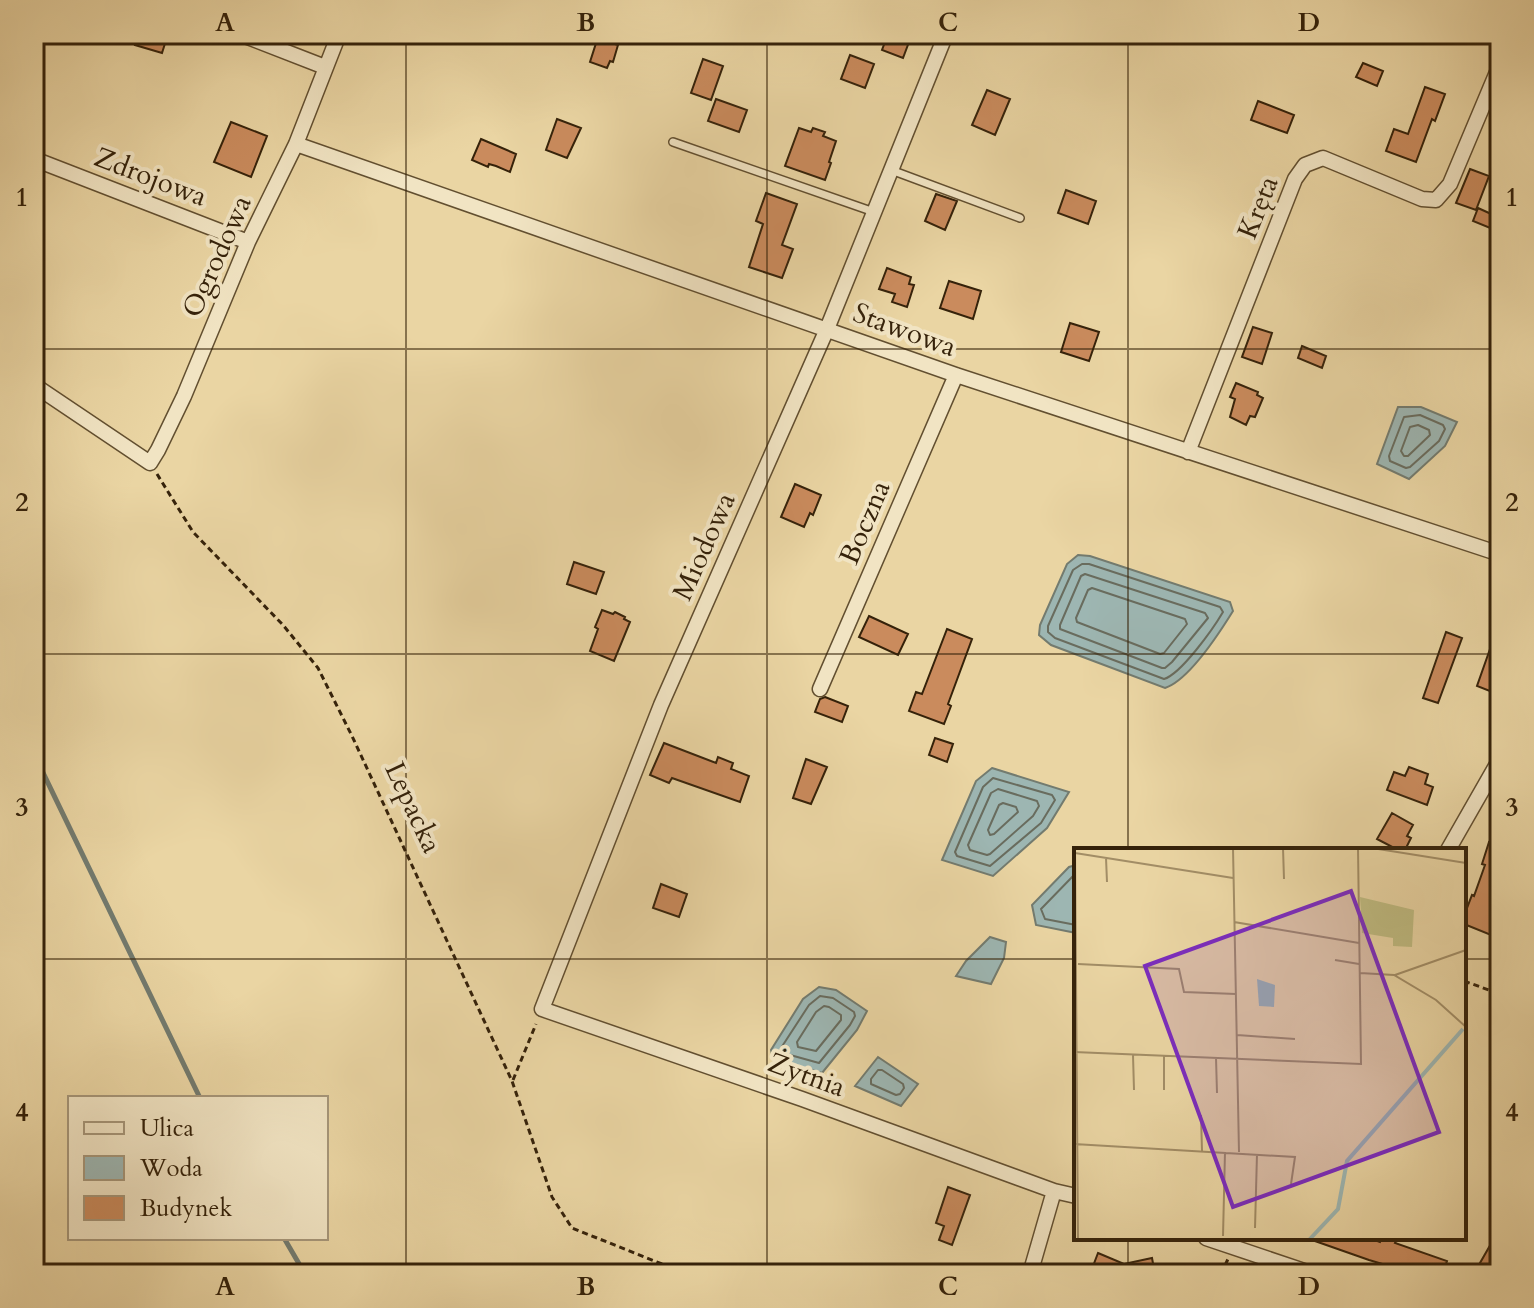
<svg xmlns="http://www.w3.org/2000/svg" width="1534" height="1308" viewBox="0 0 1534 1308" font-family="Cardo,serif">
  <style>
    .water { fill: #9db6b2; stroke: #737b6f; stroke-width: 2 }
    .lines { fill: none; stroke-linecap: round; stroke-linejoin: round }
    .shore { stroke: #696c5e; stroke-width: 2 }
    .stream { stroke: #737b6f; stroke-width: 5 }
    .building { fill: #ca8b5d; stroke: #35220a; stroke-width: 2 }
    .lane-casing { stroke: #624f30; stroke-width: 10 }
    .street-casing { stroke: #624f30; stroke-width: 17 }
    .path { stroke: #35220a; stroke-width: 3; stroke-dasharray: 6 4; stroke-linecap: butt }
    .lane { stroke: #f1e4c3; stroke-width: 7 }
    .street { stroke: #f1e4c3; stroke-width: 14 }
    .grid { fill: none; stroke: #35220a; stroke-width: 2; stroke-opacity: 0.55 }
    .labels { text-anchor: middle; stroke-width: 8; stroke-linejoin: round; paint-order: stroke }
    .street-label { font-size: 28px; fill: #35220a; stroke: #f1e4c3 }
    .inset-river { fill: none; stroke: #9db6b2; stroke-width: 4 }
    .inset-road { fill: none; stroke: #a28d66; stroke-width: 2 }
    .view { fill: #7b2cbf; fill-opacity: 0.15; stroke: #7b2cbf; stroke-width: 4 }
    .inset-edge { fill: none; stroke: #35220a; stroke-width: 4 }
    .neatline { fill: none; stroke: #35220a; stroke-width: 3 }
    .grid-label { font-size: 26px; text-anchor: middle; font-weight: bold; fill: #35220a }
  </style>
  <rect width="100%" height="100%" fill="#ead5a3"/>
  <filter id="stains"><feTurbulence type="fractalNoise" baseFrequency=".0025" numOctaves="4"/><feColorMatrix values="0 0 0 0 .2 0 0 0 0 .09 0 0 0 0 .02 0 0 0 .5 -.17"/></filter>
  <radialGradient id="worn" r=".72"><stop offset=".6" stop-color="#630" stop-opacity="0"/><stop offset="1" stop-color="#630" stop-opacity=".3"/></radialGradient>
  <path class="water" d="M1398,407H1421L1457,422L1445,446L1409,479L1377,464Z
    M1078,555L1090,556L1230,602L1233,611C1220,632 1189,680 1165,688L1051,645L1039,635L1040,625L1067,564Z
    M992,768L1069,792L1047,828L993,876L942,860L976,781Z
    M1076,865V933L1036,925L1032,905L1069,867Z
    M990,937L1006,942L1004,958L991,984L956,976L966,961Z
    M819,987L836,990L867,1011L857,1030L822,1073L773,1059L771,1050L803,999Z
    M878,1057L918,1084L901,1106L855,1086Z"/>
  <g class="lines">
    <path class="shore" d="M1420,415L1443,425L1445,429L1439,441L1410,467L1406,468L1390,461L1389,456L1404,417Z
      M1418,425L1429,430L1430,435L1408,456H1404L1401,451L1410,427Z
      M1082,564H1089L1220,607L1223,612C1213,629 1181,674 1164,679L1055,638L1048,632V626L1073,570Z
      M1085,574L1205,613L1208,618L1172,662L1165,668H1162L1060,629V625L1081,576Z
      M1092,588L1185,619L1187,624L1164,653L1160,654L1077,622L1076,618L1088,590Z
      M993,778L1052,795L1055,800L1041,823L990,866L957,856L955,852L983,787Z
      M998,789L1037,801L1039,806L1033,816L990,854L987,855L970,850L968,845L991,793Z
      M1003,803L1016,807L1018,812L994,834L990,835L988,830L999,805Z
      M1076,873L1041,909L1045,919L1076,925
      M820,996L833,998L854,1012L855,1016L850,1025L819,1063L783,1053L781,1048L809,1005Z
      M824,1006L829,1007L841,1015V1020L816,1051L798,1047L797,1042L816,1012Z
      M878,1070H882L903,1084L904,1088L900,1094L896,1095L871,1084V1079Z"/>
    <path class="stream" d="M34,754L200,1098
      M284,1238L305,1274"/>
  </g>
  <path class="building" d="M139,34H168L162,53L135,45Z
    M602,34H618L615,44L618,45L613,62L610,61L607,68L590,62L598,37L600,38Z
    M888,34H912L903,58L882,50Z
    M850,55L874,64L865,88L841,79Z
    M703,59L723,66L711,100L691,93Z
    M1363,63L1383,71L1377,86L1356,77Z
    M1425,87L1445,94L1435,121L1432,119L1416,162L1386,151L1394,129L1408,134Z
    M987,90L1010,99L995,135L972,125Z
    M716,99L747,110L739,132L708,121Z
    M1258,101L1294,115L1287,133L1251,120Z
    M557,119L581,128L567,158L546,150Z
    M231,122L267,136L251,177L214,162Z
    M799,128L811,132L813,128L825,132L823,136L836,141L829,162L831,163L825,180L785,166Z
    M481,139L516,154L510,172L496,166L489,164L488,167L472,160Z
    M1470,169L1489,176L1476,210L1456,203Z
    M1066,190L1096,201L1088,224L1058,213Z
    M766,193L797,204L782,245L793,249L782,278L749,267L763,224L756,221Z
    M936,194L957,201L945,230L925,221Z
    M1478,208L1500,218V232L1473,221Z
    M887,268L911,277L909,284L914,285L907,307L892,302L895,294L879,289Z
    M949,281L981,291L973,319L940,308Z
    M1070,323L1099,332L1089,361L1061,352Z
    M1253,327L1272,333L1262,364L1242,357Z
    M1302,346L1326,356L1322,368L1298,358Z
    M1236,383L1258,392L1257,395L1263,398L1255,417L1250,416L1246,425L1230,417L1235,399L1230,397Z
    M795,484L821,495L813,515L810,513L804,527L781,517Z
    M574,562L604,572L596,594L567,584Z
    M602,610L613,614L615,612L625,617L624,619L630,622L614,661L590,651L598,629L595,627Z
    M869,616L908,634L898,655L859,637Z
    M947,629L972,639L948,704L951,706L944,724L909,711L916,692L922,694Z
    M1446,632L1462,638L1438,703L1423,698Z
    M1490,649L1500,653V695L1477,686Z
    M825,697L848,706L842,722L815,712L820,699Z
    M935,738L953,744L947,762L929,755Z
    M664,743L716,763L718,757L733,763L731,769L749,776L740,802L672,778L669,783L650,775Z
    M806,759L827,767L811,804L793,798Z
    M1409,767L1428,774L1425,784L1433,787L1427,805L1387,790L1394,772L1405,776Z
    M1392,813L1413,825L1407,836L1411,838L1405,850H1398L1377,839Z
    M1489,842L1500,846V911L1491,935L1464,924V916L1472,895L1474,896L1485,865L1482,864Z
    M661,884L687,894L679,917L653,908Z
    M948,1187L970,1195L952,1245L939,1240L944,1226L936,1223Z
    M1500,1228V1255L1492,1270L1480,1263Z
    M1312,1238H1369L1380,1242L1382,1238H1387L1396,1241L1395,1243L1447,1261L1446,1264L1470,1272V1274H1416L1369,1260L1312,1240Z
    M1098,1253L1124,1264L1152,1258L1155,1274H1090Z"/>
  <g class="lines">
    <g class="lane-casing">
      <path id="lane" d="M673,142L874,212
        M891,170L1020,218"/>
    </g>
    <g class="street-casing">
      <path id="street" d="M240,34L325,67
        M946,34L827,329L661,705L542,1009L802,1099L1054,1191L1076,1196
        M296,144L956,375L1500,554
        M34,159L248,242
        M34,385L150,463L158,450L184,396L248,242L296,144L339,34
        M1188,452L1295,179L1305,165L1323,158L1422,199L1436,200L1450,184L1500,65
        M820,689L956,375
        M1448,850L1500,759
        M1206,1238L1313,1274
        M1030,1274L1054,1191"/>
    </g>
    <path class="path" d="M157,474L193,532L283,625L318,668L352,736L512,1081L552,1197L572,1228L687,1274
      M1464,981L1500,994
      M513,1080L536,1024
      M1221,1274L1228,1259"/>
    <use href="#lane" class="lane"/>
    <use href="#street" class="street"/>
  </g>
  <path class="grid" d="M406,34V1274M767,34V1274M1128,34V850M34,349H1500M34,654H1500M34,959H1076M1464,959H1500M1128,1238V1274"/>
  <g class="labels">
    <g class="street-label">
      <text transform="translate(151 176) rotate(21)" y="10">Zdrojowa</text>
      <text transform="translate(1257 207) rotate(-68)" y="10">Kręta</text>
      <text transform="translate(216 256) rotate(-66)" y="10">Ogrodowa</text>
      <text transform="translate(905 329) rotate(20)" y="10">Stawowa</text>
      <text transform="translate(864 522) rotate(-67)" y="10">Boczna</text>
      <text transform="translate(703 546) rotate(-66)" y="10">Miodowa</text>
      <text transform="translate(414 807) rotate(65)" y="10">Lepacka</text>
      <text transform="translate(807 1074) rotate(20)" y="10">Żytnia</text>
    </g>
  </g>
  <g transform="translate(1074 848)">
    <rect width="392" height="392" fill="#ead5a3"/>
    <path d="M286,49L340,62L338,99L319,98V90L288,85Z" fill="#bfbb80"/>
    <path d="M183,131L201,137L200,159L185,158Z" fill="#9db6b2"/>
    <path class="inset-river" d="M235,392L264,361L273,313L389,181"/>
    <path class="inset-road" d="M1,0L4,392M159,0L165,304M209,0L210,31M298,0L392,15M1,5L159,30M32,10L33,34M160,74L285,95M261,112L285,116M4,116L105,121L110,144L162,146M286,125L320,127L362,152L392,179M321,127L392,102M163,187L221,191M0,204L287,216L284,0M59,207L60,242M90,208V242M142,210L143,245M127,267L128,303M0,296L221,309L217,336M181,380L183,306M149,388L151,304"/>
    <path class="view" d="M277,43L365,284L159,359L71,118Z"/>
    <rect width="392" height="392" class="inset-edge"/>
  </g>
  <rect width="1534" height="1308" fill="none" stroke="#ead5a3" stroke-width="88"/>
  <rect x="68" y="1096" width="260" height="144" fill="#f1e4c3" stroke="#a69679" stroke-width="2"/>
  <rect x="84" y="1122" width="40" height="12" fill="#f1e4c3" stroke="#a69679" stroke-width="2"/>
  <text x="140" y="1136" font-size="24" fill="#35220a">Ulica</text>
  <rect x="84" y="1156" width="40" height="24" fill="#9db6b2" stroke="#a69679" stroke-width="2"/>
  <text x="140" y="1176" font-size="24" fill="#35220a">Woda</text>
  <rect x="84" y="1196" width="40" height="24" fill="#ca8b5d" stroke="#a69679" stroke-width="2"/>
  <text x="140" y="1216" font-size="24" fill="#35220a">Budynek</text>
  <rect x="44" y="44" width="1446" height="1220" class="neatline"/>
  <g class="grid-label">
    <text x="225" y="31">A</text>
    <text x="586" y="31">B</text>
    <text x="948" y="31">C</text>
    <text x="1309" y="31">D</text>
    <text x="22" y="206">1</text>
    <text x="1512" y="206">1</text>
    <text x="22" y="511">2</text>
    <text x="1512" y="511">2</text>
    <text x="22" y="816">3</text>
    <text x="1512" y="816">3</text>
    <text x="22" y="1121">4</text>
    <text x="1512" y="1121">4</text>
    <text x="225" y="1295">A</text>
    <text x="586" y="1295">B</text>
    <text x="948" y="1295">C</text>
    <text x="1309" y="1295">D</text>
  </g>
  <rect width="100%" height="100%" filter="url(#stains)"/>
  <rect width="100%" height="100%" fill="url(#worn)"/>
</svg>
